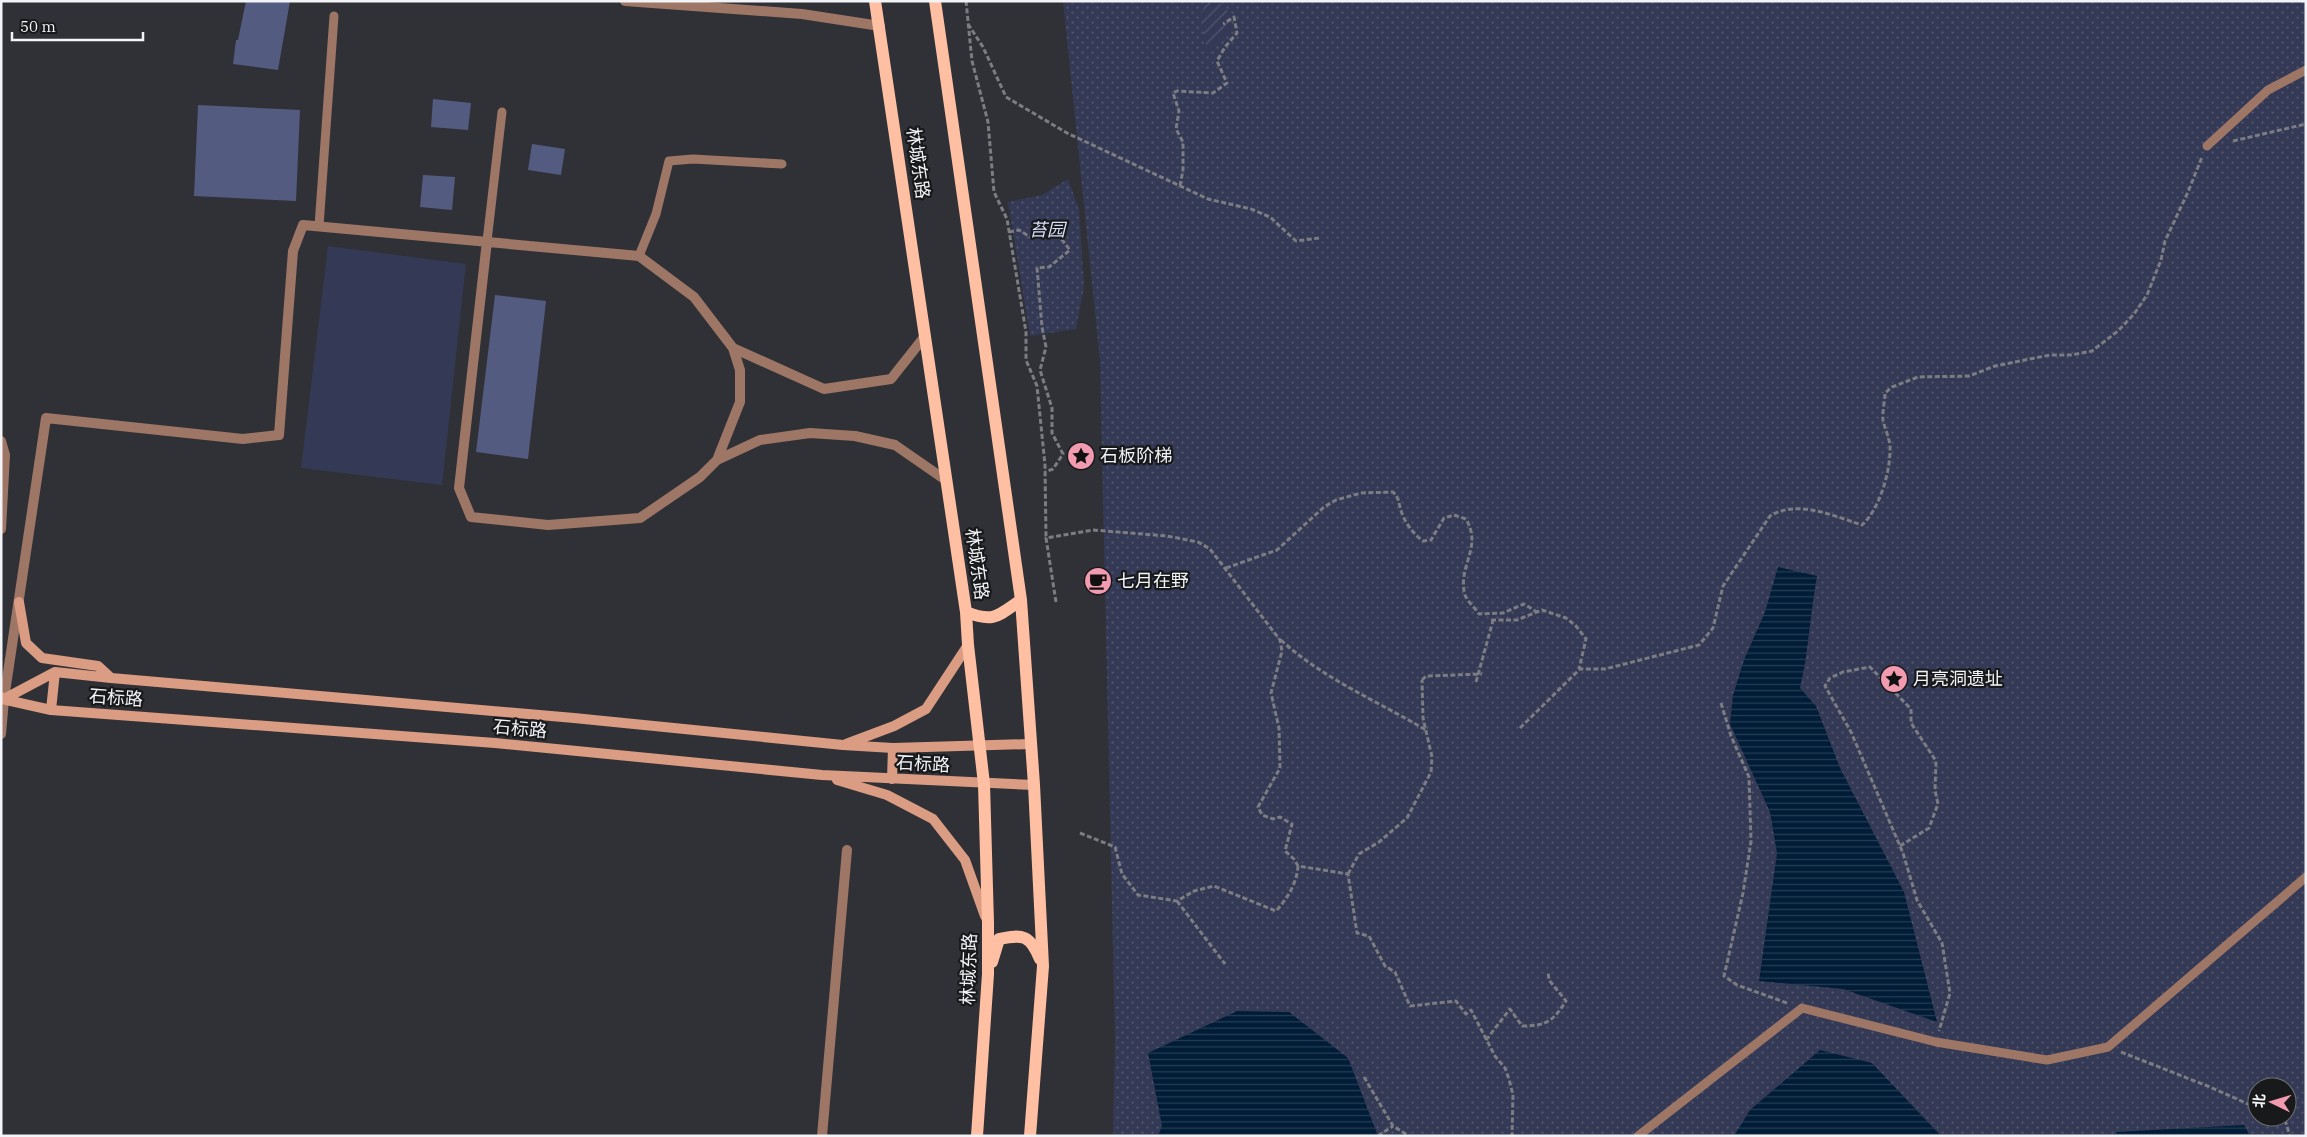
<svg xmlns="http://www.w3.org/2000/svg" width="2307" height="1137" viewBox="0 0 2307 1137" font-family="'IBM Plex Serif','Noto Sans SC',serif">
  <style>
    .park { fill: url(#park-dots); fill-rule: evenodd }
    .garden { fill: url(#garden-furrows) }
    .pitch { fill: #343955 }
    .water { fill: url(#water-rules) }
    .building { fill: #545b81 }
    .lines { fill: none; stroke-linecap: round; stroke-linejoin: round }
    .path { stroke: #7c7d82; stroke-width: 3; stroke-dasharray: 5 2.5; stroke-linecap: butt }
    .service { stroke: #9d7666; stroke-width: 9 }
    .minor { stroke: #9d7666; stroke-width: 10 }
    .secondary { stroke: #da9c82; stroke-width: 10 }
    .primary { stroke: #febfa3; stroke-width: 12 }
    .labels { text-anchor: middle; stroke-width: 4.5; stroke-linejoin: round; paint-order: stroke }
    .street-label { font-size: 18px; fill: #f3f4f7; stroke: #18191b }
    .park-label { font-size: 18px; font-style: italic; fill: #d8def9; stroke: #18191b }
    .poi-label { font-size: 18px; fill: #f3f4f7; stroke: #18191b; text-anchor: start }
  </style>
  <defs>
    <pattern id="park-dots" width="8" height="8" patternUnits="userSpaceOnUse" patternTransform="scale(1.25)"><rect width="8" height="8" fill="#343955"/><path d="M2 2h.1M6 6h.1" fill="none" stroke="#52566e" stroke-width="1.8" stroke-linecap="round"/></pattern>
    <pattern id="garden-furrows" width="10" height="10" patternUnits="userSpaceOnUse" patternTransform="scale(1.25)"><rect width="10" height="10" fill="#343955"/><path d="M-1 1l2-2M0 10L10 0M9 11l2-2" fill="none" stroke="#52566e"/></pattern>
    <pattern id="water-rules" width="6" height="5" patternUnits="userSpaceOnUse" patternTransform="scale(1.25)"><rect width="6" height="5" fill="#001c36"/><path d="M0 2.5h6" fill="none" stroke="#263e54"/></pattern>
  </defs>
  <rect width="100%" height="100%" fill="#303136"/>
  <path class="park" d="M1063,1H2306V1136H1113L1115,1041L1100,361ZM2257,1087H2287V1117H2257Z
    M1068,179L1079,210L1084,287L1076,329L1030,336L1008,202L1042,195Z"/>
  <path class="garden" d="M1206,1C1223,1 1230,10 1232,26L1207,52L1201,15Z"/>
  <path class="pitch" d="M328,246L466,264L442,485L301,468Z"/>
  <path class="water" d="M1778,567L1817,576C1810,613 1809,651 1800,688L1816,706L1840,768L1904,892L1937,1022L1843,989L1759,981L1777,853L1770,812L1730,724L1733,695L1744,660L1765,612Z
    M1237,1011L1289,1012L1348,1058L1378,1136H1158L1162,1126L1148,1053Z
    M1820,1050L1872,1063L1941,1136H1734L1750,1110Z
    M2244,1125L2250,1136H2114L2117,1132Z"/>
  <path class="building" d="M246,1H290L278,70L233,64L236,40H238Z
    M433,99L471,103L468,130L431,127Z
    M198,105L300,110L296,201L194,196Z
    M532,144L565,149L561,175L528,170Z
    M423,175L455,177L452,210L420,207Z
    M495,295L546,301L528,459L476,452Z"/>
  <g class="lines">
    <path class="path" d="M966,1L972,61L988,122L994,192L1007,219L1026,332V360L1037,386L1045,465L1046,538
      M968,24L983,47L1006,97L1067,133L1208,199L1251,209L1270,217L1296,241L1319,238
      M2233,141L2306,124
      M1180,186L1183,170V142L1176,129L1179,111L1173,93L1177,91L1213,93L1227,83L1217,61L1225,47L1237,33L1234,17L1223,24
      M1009,232L1019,230L1030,237L1046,229L1059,236L1070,250L1049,267L1037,268L1042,327L1046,347L1040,370L1052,408V433L1063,454L1053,469L1045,472
      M1226,568L1277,550L1324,507L1336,500L1361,493L1393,492C1399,498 1398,500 1400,507C1403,520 1412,533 1423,541L1431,540L1444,518L1454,515L1466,519C1483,548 1457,566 1465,595C1467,601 1475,608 1479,614L1503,613L1524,604L1537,612
      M1056,602L1046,538L1093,530L1167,536L1198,542L1210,549L1280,640L1282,651L1271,693L1279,728L1280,768L1258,807L1262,815L1273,819L1280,817L1292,824L1285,851L1294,859L1298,866
      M1491,620H1517L1542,610L1566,618L1576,626L1586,639L1579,669
      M1281,640C1322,678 1377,701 1426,730
      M1422,680L1426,676L1482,674
      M1476,682L1494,617
      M1721,703L1731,736L1749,777L1751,841L1743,893L1724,976L1737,985L1787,1003
      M1520,728L1580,669H1605L1699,645L1713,628L1723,586L1770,516C1797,499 1834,516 1862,525C1879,510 1890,473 1890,450C1891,441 1885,430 1883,420C1882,412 1885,401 1885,393L1892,387L1918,377L1969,376L1995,366L2050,355H2072L2092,351L2118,331L2134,314L2147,295L2161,260L2165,241L2188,192L2202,157
      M1080,833L1115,847L1122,874L1138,895L1177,901L1194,891L1214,886L1276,911C1287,899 1297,883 1298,866L1348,874L1357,933L1369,936L1385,966L1395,972L1410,1006L1456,1001L1466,1014L1471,1010L1495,1056L1505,1068L1509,1079L1513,1095L1512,1136
      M1900,846L1929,828L1938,804L1935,790L1936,761L1911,723V709L1870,667L1843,672L1830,678L1825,686L1851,732L1903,853L1917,900L1942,943L1950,993L1939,1031
      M1348,874L1359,854L1379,842L1407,818L1431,772L1432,757L1423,718L1422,680
      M1177,901L1225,964
      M1486,1040L1510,1009L1522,1026C1547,1026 1553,1021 1566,1001L1549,980L1548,972
      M2121,1052L2210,1087L2257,1108
      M1364,1077L1393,1126L1409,1136
      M2278,1117L2285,1120L2290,1136
      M1378,1136L1393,1126"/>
    <path class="service" d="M2207,146L2268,90L2306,70
      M319,226L334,16
      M487,241L502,112
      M639,256L656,214L669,161L693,159L782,164
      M1638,1136L1802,1008L1936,1042L2047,1060L2108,1047L2306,877"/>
    <path class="minor" d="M625,1L802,14L880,26
      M733,348L824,389L891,379L925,336
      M1,441L5,455L1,529
      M717,460L760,440L810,433L855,436L895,445L947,481
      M1,734L4,699L46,418L243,439L279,435L293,251L303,225L639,256L694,297L733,348L740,370V402L717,460L700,477L640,518L548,525L471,517L459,488L487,241
      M822,1136L847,850"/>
    <path class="secondary" d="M19,602L26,643L42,658L98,666L111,678
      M1,697L4,699L55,672L111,678L574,718L843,745L893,748L1030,744
      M2,699L51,710L495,743L822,775L1034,785
      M51,710L55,672
      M846,744L894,726L926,709L968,645
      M892,779L893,748
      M837,780L887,795L933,819L965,860L985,916"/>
    <path class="primary" d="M875,1L966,612L968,645L984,784L988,923V974L977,1136
      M935,1L1021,600L1034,785L1043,966L1030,1136
      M966,612C994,623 998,616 1021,600
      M992,962L999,939C1023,934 1030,935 1040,959"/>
  </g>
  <defs>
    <g id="sight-disc" transform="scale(1.4375)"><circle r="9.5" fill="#f29aaf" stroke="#18191b"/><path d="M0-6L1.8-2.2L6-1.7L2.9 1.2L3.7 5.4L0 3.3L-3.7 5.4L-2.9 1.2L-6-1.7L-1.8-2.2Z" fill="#111"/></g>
    <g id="cafe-disc" transform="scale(1.4375)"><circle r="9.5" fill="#f29aaf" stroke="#18191b"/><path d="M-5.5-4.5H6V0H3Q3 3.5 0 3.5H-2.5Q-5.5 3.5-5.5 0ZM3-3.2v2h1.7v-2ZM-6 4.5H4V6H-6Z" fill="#111"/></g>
  </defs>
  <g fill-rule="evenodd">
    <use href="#sight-disc" x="1081" y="456"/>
    <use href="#cafe-disc" x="1098" y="581"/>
    <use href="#sight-disc" x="1894" y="679"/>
  </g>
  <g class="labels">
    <g class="street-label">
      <text transform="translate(918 163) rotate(82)" y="6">林城东路</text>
      <text transform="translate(977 564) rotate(82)" y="6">林城东路</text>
      <text transform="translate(116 698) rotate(4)" y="6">石标路</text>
      <text transform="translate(520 729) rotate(5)" y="6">石标路</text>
      <text transform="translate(923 764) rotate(3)" y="6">石标路</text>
      <text transform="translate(969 969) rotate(-88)" y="6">林城东路</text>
    </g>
    <g class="park-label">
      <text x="1047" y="236">苔园</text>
    </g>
    <g class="poi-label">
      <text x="1100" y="462">石板阶梯</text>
      <text x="1117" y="587">七月在野</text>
      <text x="1913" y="685">月亮洞遗址</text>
    </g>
  </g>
  <rect width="2307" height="1137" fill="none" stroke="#f3f4f7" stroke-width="5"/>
  <g transform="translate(2272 1102) rotate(275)"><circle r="24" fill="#18191b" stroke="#707173"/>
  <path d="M0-4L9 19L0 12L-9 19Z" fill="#f29aaf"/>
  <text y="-8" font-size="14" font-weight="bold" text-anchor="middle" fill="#f3f4f7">北</text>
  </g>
  <path d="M12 32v8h131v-8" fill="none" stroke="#f3f4f7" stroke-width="2.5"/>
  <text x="20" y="32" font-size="15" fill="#f3f4f7" stroke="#18191b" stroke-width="4" paint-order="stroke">50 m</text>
</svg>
